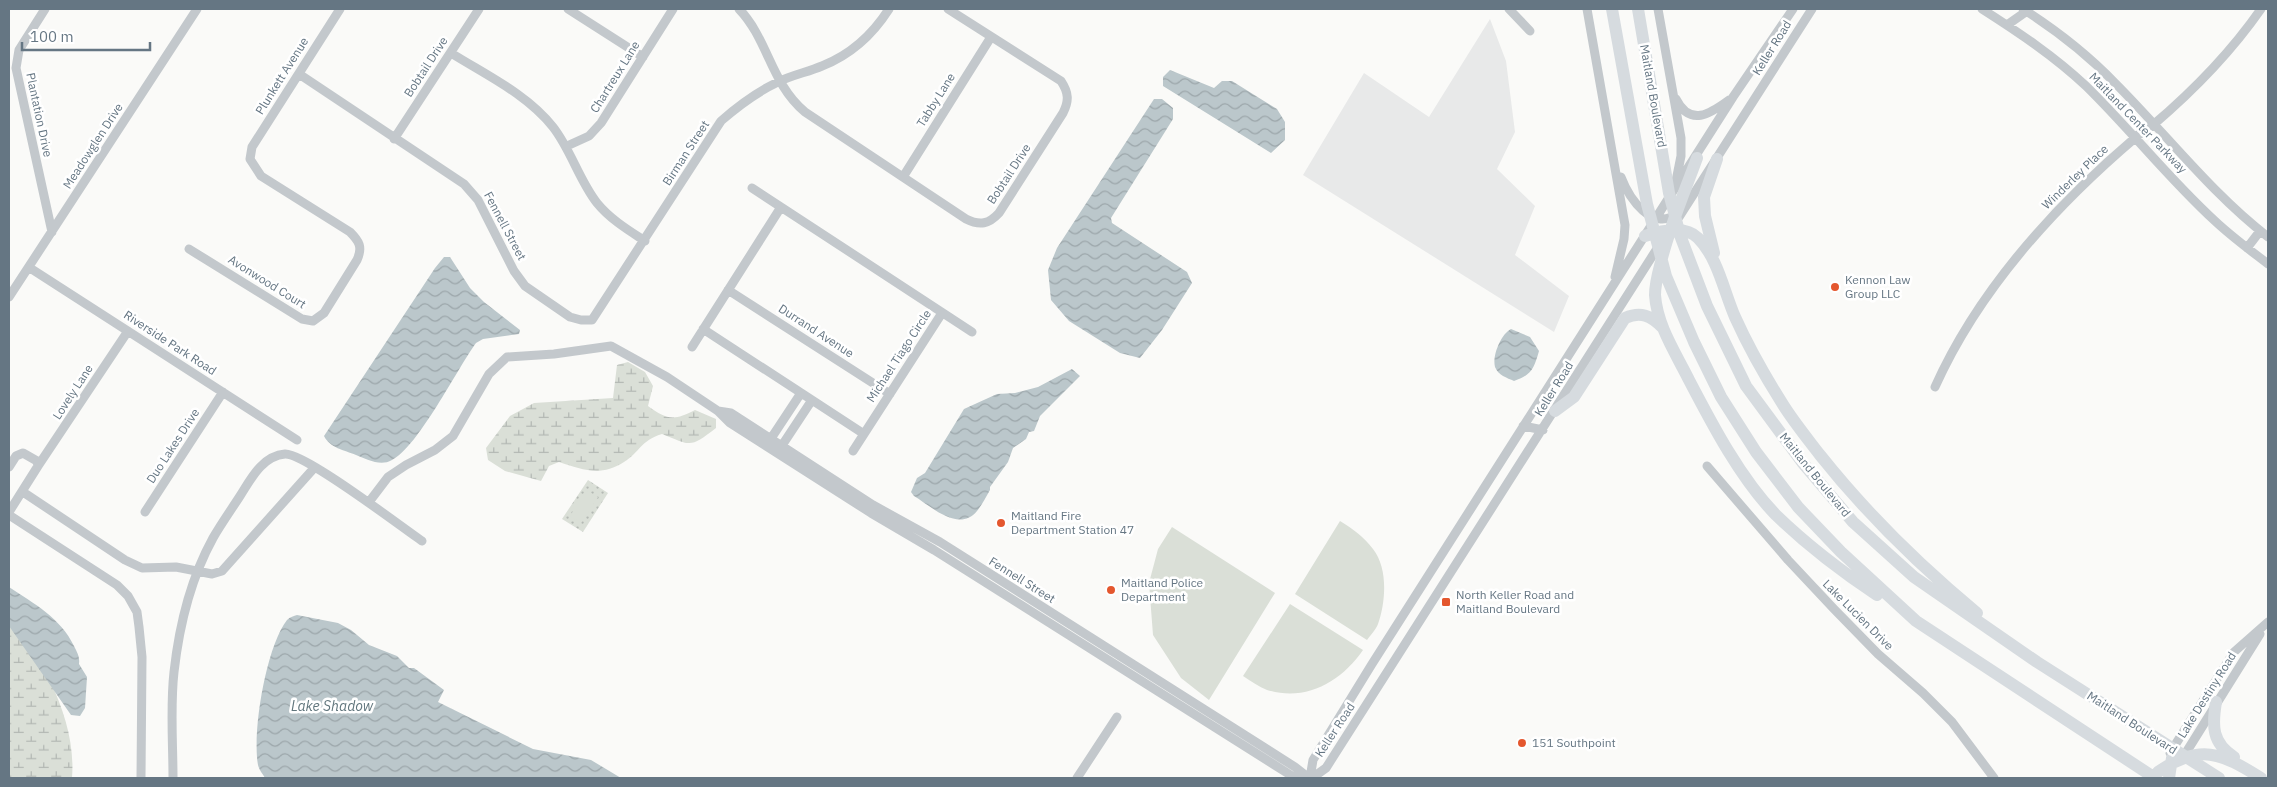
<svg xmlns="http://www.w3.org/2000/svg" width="2277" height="787" viewBox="0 0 2277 787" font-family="'IBM Plex Sans',sans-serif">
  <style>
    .built { fill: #e8e9e9 }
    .green { fill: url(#green-dots) }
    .wetland { fill: url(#wetland-marsh) }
    .pitch { fill: #dadfd7 }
    .water { fill: url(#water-waves) }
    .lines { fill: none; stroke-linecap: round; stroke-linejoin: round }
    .minor { stroke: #c3c8cc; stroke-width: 9 }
    .highway { stroke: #d6dbdf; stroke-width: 12 }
    .poi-dot { fill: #e4572e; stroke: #fff; stroke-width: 2 }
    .labels { text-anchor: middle; stroke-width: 5; stroke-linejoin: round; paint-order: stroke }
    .street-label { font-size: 12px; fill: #657683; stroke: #fff }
    .poi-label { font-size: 12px; fill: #657683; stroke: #fff; text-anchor: start }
    .water-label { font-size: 14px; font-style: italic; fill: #60757c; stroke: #fff }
  </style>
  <defs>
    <pattern id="green-dots" width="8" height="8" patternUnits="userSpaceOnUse" patternTransform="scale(1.25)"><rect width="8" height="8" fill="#dadfd7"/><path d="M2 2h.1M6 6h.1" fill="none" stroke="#b4b9b4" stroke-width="1.8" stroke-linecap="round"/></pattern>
    <pattern id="wetland-marsh" width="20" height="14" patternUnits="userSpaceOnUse" patternTransform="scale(1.25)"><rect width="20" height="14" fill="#dadfd7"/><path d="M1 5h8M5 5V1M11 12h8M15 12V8" fill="none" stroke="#b4b9b4"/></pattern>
    <pattern id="water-waves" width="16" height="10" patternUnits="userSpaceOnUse" patternTransform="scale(1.25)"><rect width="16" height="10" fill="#bbc7cb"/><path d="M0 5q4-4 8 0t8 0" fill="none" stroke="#9ca6aa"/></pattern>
  </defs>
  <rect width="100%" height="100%" fill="#fafaf8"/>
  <path class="built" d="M1490,19L1506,61L1515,132L1497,169L1535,206L1515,255L1569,296L1554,332L1303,175L1364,73L1429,117Z"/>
  <path class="green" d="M588,480L608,493L583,532L562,519Z"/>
  <path class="wetland" d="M628,362L645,372L653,386L648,406C667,420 674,421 695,410L716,419V428C690,448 692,446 662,434C640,441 641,451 624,462C601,477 583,470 559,462L549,466L541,481L505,471L488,460L486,448L510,416L534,403L613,398L617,365Z
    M9,605C38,659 77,714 72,778H9Z"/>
  <path class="pitch" d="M586,490L598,497L581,523L570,516Z
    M1340,521C1353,529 1364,537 1373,549C1388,568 1386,601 1378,624C1376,629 1371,635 1367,640L1295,594Z
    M1172,527L1275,593L1209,700L1181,678L1153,635L1149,583L1158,549Z
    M1290,604L1363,650C1341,682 1306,702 1267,690C1259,687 1251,681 1243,676Z"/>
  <path class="water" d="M1170,70L1214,88L1222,81H1232L1277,109L1285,122V140L1271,153L1163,86V77Z
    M1154,99H1162L1173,108V119L1111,218L1112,223L1187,272L1192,283L1162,330L1140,358L1120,353L1069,321L1051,300L1048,270L1057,248Z
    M444,257H450L470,288L484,302L520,330L519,334L483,339L476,343C457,369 418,447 392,460C380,467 367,459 356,455C344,450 330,448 324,436L435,268Z
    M1511,329L1530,337L1539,351C1534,368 1532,375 1514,381C1507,378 1498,375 1495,367C1492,356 1501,334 1511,329Z
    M1072,369L1080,376L1040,416L1034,431L1029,432L1026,439L1013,448L1008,462L990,487V490C986,497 982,505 977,511C959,533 932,507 914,496L911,492L917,478L925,473L964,409L997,394L1015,393L1038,387Z
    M9,587C33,603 61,618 74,646C77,652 80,657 79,664L87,677L85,708L80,716L71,715L9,626Z
    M297,615L338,623L351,630L369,645L397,656L409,668H414L444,690L438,702L533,749L591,760L621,778H265C263,774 259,770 258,765C252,732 266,647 287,620C290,617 294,616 297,615Z"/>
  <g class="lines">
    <path class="minor" d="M45,9L19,50L16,68L52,232
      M568,9L643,57
      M739,9C768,39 771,84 805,112L966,219C980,226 989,224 999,213L1063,113C1069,101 1069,93 1061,81L948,9
      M1509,9L1530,31
      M1587,9L1625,225L1624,239L1615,277
      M1658,9L1681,138V156L1675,186
      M1982,9C2018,32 2054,56 2086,86C2130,129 2169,179 2215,221C2232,237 2250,250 2268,264
      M2023,9C2056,30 2088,55 2115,83C2166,134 2211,193 2268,237
      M2007,25L2027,11
      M451,53C486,75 527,94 553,127C571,150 579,180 597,203C610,219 628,230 645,241
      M299,74L464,184L478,200L514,271L525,286L570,317L581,320H592L721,121C738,106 757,92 778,82C792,75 808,72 822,66C850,55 873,34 889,9
      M1676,99C1690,127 1710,114 1729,100
      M394,139L479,9
      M567,146L589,136L601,123L673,9
      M903,177L991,37
      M1621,177C1629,198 1652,233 1678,213
      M752,188L972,332
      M1679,217L1812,9
      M2247,248L2260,231
      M189,249L302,319L313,321L324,313L357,260C363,247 359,241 350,232L261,176L250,159L252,147L340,9
      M30,268L297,440
      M728,290L890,394
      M9,297L197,9
      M703,329L864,434
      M692,347L781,207
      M1935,387C1979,289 2054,207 2135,138C2140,133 2147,129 2153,125C2193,91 2231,52 2261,9
      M718,411L731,413L873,505L940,542L1295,767L1309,778
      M1523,426L1543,430
      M768,443L801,393
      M779,450L812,400
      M853,451L942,313
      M38,466L128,331
      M1707,466L1788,560L1834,609L1878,654L1923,693L1952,722L1994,778
      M9,467L16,456L23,453L37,461L38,466L9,512
      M23,492L125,560L142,568L176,567L212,574L222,571L315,467
      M369,502L388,477L406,465L435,450L453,436L489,374L507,357L554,354L611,346L667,377L718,411L730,423L871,513L934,550L1292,776L1305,778
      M145,512L223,392
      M9,515L117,585L128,596L137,612L139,627L142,657L141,778
      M2170,753L2234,652L2268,622
      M2182,759L2260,634
      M173,778C173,743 170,707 174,672C179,627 191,578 213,538C221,524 231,510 240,496C251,479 262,456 285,454C305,453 400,526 422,541
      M1077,778L1117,717
      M1310,778L1313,760L1372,664L1733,97L1793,9
      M1312,778L1326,768L1660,244"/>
    <path class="highway" d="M1612,9L1647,204L1666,276L1694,342L1721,397L1756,452L1798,507L1841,552L1916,621L2155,778
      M1638,9L1669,193L1680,235L1707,306L1746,386L1802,462L1853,522L1914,577L2037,662L2219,778
      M1697,158C1685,191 1671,223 1662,258C1659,270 1655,282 1655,295C1657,325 1675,352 1688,378C1712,424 1740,478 1776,515C1807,545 1841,571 1877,595
      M1645,236C1660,231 1685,225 1698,238C1718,258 1724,292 1735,317C1748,346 1765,376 1782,403C1793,421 1807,438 1820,455C1867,514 1919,565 1977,613
      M1714,253L1705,216L1704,197L1717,159
      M1555,411L1574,397L1625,318C1641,311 1651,316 1662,327
      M2216,702C2212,726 2212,743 2234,757
      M2158,772C2200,743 2221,753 2261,778
      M2169,778L2172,758"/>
  </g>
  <g class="poi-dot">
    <circle cx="1835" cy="287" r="5"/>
    <circle cx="1001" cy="523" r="5"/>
    <circle cx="1111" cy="590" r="5"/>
    <rect x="1441" y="597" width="10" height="10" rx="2.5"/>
    <circle cx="1522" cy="743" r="5"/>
  </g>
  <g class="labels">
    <g class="street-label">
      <text transform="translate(1772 48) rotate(-58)" y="4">Keller Road</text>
      <text transform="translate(426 67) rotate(-57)" y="4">Bobtail Drive</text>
      <text transform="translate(282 76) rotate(-58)" y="4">Plunkett Avenue</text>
      <text transform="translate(615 77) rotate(-58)" y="4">Chartreux Lane</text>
      <text transform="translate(1653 96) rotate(80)" y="4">Maitland Boulevard</text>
      <text transform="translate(936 100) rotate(-58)" y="4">Tabby Lane</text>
      <text transform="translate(39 115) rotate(78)" y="4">Plantation Drive</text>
      <text transform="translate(2138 123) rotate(46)" y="4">Maitland Center Parkway</text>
      <text transform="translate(93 146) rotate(-57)" y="4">Meadowglen Drive</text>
      <text transform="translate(686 153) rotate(-57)" y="4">Birman Street</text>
      <text transform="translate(1009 174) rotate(-57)" y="4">Bobtail Drive</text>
      <text transform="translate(2075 177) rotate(-44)" y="4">Winderley Place</text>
      <text transform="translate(505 226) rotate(62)" y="4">Fennell Street</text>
      <text transform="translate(267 282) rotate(32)" y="4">Avonwood Court</text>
      <text transform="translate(816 331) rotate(33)" y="4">Durrand Avenue</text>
      <text transform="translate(170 343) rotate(33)" y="4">Riverside Park Road</text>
      <text transform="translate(899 356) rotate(-57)" y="4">Michael Tiago Circle</text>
      <text transform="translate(1554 389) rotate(-58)" y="4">Keller Road</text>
      <text transform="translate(73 392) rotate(-57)" y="4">Lovely Lane</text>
      <text transform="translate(173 446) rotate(-57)" y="4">Duo Lakes Drive</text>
      <text transform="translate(1815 475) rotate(51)" y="4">Maitland Boulevard</text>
      <text transform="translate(1022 580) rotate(32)" y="4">Fennell Street</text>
      <text transform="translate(1858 615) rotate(45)" y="4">Lake Lucien Drive</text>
      <text transform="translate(2207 695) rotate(-58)" y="4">Lake Destiny Road</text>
      <text transform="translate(2132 723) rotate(33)" y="4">Maitland Boulevard</text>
      <text transform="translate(1335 730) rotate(-57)" y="4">Keller Road</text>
    </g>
    <g class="poi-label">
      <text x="1845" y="284">Kennon Law<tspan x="1845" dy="14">Group LLC</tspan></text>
      <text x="1011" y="520">Maitland Fire<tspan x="1011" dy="14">Department Station 47</tspan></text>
      <text x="1121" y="587">Maitland Police<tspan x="1121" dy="14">Department</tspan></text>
      <text x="1456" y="599">North Keller Road and<tspan x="1456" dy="14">Maitland Boulevard</tspan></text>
      <text x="1532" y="747">151 Southpoint</text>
    </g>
    <g class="water-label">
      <text x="332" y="711">Lake Shadow</text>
    </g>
  </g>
  <rect width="2277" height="787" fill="none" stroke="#657683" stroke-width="20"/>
  <path d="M22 42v8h128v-8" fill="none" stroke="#657683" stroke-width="2.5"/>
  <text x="30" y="42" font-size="15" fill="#657683" stroke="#ffffff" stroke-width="4" paint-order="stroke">100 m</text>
</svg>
